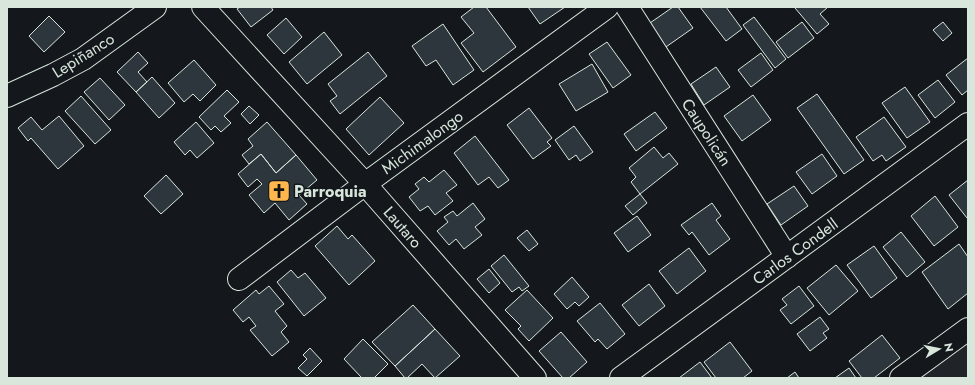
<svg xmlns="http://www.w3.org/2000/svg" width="975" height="385" viewBox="0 0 975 385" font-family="Jost,sans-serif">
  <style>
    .green { fill: #202428; stroke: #939e99 }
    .building { fill: #2c363c; stroke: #d8e6dc }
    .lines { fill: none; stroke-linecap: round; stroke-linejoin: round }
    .street-casing { stroke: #d8e6dc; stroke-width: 24 }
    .street { stroke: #14181c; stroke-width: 22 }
    .labels { text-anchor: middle; stroke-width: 3; stroke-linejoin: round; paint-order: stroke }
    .street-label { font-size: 16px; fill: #d8e6dc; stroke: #14181c }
    .poi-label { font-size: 16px; font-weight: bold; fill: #d8e6dc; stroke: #14181c; text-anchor: start }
  </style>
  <rect width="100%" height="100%" fill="#14181c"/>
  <path class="green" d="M968,341V378H919Z"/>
  <path class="building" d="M240,7H271L273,10L251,27L237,9Z
    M474,7H486L516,47L483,72L461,43L474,33L461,17Z
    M528,7H565L540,24Z
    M673,7H678L693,28L663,49L647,25Z
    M700,7H726L742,29L726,41Z
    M797,7H828L820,14L829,24L817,34L795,8Z
    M49,16L65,32L44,52L29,36Z
    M754,17L786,59L775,68L743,25Z
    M286,18L302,37L284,54L267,35Z
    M802,22L814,38L788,58L776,42Z
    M943,22L952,33L943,41L933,30Z
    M443,24L474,70L453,85L436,60L426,66L412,46Z
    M324,32L342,55L307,84L289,62Z
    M607,42L631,75L613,88L589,54Z
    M138,52L148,63L138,72L147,82L136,92L117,72Z
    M368,52L387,76L340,114L330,101L337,96L328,84Z
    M761,53L773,70L751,87L738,70Z
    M968,58V90L962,95L946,75Z
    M194,60L216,85L200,101L193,94L184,102L168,83Z
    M592,64L608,92L576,111L559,84Z
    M716,67L730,87L704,105L691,84Z
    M152,77L175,103L159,118L136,92Z
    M100,78L125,105L109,120L84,92Z
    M938,80L955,102L935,118L918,95Z
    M905,87L930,122L907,138L882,103Z
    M227,90L239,102L224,116L231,123L221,132L215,126L211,130L199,117Z
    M817,94L864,160L844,174L797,108Z
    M753,95L771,120L742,141L724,116Z
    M81,96L111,130L95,144L65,111Z
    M380,97L404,123L369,155L346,129Z
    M249,106L259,115L250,124L241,114Z
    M529,108L552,138L547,142L551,146L533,159L507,125Z
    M655,112L667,128L636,151L624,134Z
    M59,116L84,146L58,169L31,138L28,141L18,128L31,117L42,130Z
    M884,117L906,147L886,161L882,155L873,161L856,137Z
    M196,122L214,143L197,158L190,150L185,155L174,142Z
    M267,122L296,155L276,173L261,154L249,164L242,155L253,146L248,139Z
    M574,126L593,152L580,161L576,155L569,160L555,140Z
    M475,136L509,180L498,188L489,177L478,185L454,153Z
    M654,147L663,158L669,153L678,164L640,194L631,182L636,177L629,168Z
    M261,154L276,173L296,155L317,180L299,195L307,204L289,220L275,203L264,213L249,195L262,184L257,179L248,187L238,174Z
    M822,154L837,176L812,194L796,172Z
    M444,170L457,185L446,193L453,201L435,215L428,206L420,211L409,197L419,189L415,184L424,177L429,182Z
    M166,175L183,194L161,214L144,196Z
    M968,180V217L967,218L949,195Z
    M794,186L808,206L781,225L767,204Z
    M640,194L647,203L633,215L625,206Z
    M935,196L958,227L934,246L911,216Z
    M473,203L485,219L475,227L482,235L464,249L456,239L449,245L437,231L448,222L444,217L453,211L457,216Z
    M712,203L721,216L716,220L730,239L709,255L692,232L689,235L681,225Z
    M637,216L651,235L628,252L614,233Z
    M337,226L348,239L352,235L375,261L349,285L315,246Z
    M527,230L538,244L529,251L517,238Z
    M901,232L925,262L907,277L883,247Z
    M959,244L968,257V293L948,309L922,272Z
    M874,246L897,278L871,298L847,265Z
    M689,248L706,271L677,294L659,271Z
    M504,255L529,286L522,291L519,287L512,292L491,266Z
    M836,265L858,291L829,315L807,288Z
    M489,269L500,283L489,293L477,279Z
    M291,270L298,278L305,273L326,298L304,316L277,282Z
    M572,277L589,297L579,306L575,302L567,309L554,294Z
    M649,284L665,306L639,326L622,305Z
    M269,286L284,304L275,311L287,326L281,332L289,342L272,356L250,330L256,326L249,317L243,322L233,310L256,290L259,294Z
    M799,286L814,306L791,324L780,310L787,305L782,299Z
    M527,290L553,318L529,341L518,329L521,326L505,310Z
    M600,303L625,334L607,349L598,339L595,342L577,321Z
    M413,305L435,329L395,366L372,342Z
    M820,317L829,329L823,333L827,338L810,351L797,334Z
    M435,329L460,356L435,378L422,364L407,378H405L395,366Z
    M561,332L587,362L569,378H563L539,351Z
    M882,335L900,358L874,378H862L849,361Z
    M363,339L388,364L374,378H360L361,377L344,359Z
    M730,342L752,371L743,378H716L704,362Z
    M310,348L322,361L307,376L298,368L307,359L303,355Z
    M700,362L712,378H679Z
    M849,368L856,378H835Z
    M795,372L799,378H787Z"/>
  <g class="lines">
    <g class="street-casing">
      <path id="street" d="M203,7L365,184L535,378
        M627,7L787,257
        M7,96L53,75L83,59L155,7
        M239,279L365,184L607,7
        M621,378L968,124
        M901,378L968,329"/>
    </g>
    <use href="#street" class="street"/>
  </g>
  <defs>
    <g id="church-square" transform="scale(1.15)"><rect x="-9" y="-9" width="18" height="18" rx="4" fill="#ffb74d" stroke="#14181c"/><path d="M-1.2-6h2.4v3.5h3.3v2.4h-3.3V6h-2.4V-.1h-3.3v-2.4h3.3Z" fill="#111"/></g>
  </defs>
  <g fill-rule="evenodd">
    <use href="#church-square" x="279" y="191"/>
  </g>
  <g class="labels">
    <g class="street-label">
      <text transform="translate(83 55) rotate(-32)" y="6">Lepiñanco</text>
      <text transform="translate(707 132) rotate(57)" y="6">Caupolicán</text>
      <text transform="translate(422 142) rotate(-36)" y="6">Michimalongo</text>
      <text transform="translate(403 227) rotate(49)" y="6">Lautaro</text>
      <text transform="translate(795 251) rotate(-36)" y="6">Carlos Condell</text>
    </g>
    <g class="poi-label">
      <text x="294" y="197">Parroquia</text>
    </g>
  </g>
  <rect width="975" height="385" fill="none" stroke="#d8e6dc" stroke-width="16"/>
  <g transform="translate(939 349) rotate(80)" stroke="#14181c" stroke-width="3" paint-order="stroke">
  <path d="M0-3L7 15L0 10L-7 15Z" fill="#d8e6dc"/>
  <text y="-6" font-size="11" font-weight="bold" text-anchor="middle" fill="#d8e6dc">N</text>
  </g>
</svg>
